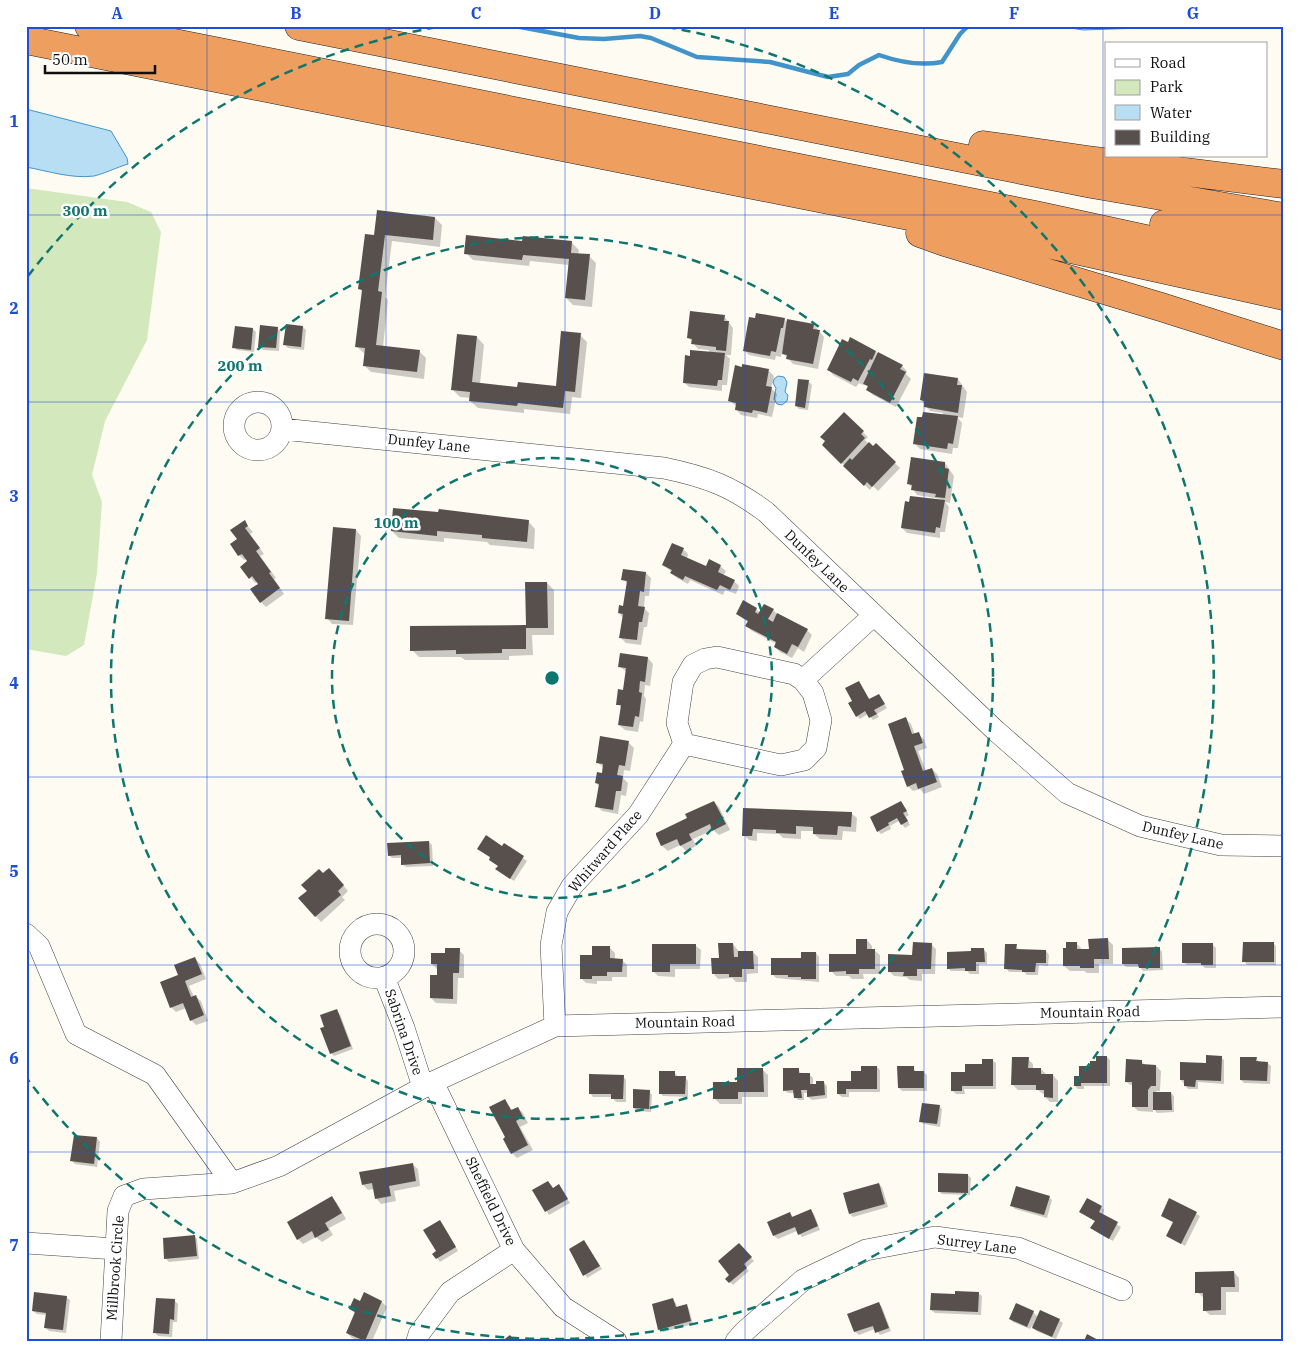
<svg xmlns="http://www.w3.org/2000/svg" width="1310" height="1367" viewBox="0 0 1310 1367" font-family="'IBM Plex Serif',serif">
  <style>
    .green { fill: #d3e8bc }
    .water { fill: #b8def4; stroke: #4294c8 }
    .shadow { fill: #0003 }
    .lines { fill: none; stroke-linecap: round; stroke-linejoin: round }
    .stream { stroke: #4294c8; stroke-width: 4.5 }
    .building { fill: #57504c }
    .minor-casing { stroke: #424242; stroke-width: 22 }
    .highway-casing { stroke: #202020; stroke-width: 29 }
    .minor { stroke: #fff; stroke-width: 21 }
    .highway { stroke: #ee9f60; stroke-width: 28 }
    .grid { fill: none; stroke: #1d4ed8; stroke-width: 1; stroke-opacity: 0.55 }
    .ring { fill: none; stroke: #0f766e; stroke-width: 2.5; stroke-dasharray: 9 6 }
    .labels { text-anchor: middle; stroke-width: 5; stroke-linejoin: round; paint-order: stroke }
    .street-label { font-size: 14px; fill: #0f0f0f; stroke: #fff }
    .centre { fill: #0f766e; stroke: #fff; stroke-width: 2.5 }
    .ring-label { font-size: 15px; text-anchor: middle; font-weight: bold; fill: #0f766e; stroke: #fff; stroke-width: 5; stroke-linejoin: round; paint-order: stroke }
    .neatline { fill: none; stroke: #1d4ed8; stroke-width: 2 }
    .grid-label { font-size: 16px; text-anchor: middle; font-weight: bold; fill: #1d4ed8 }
  </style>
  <rect width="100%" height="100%" fill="#fefcf2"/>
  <path class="green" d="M26,188L127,202L151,212L161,232L147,340L105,421L92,475L102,502L97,573L84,645L66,656L26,649Z"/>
  <path class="water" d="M1059,26H1144L1141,28L1083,30Z
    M26,109L111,131L127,158L128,164C118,167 103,174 94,176C72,179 48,171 26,167Z
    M778,376L784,377L787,382L785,392L788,395L787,401L782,405L777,404L774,399L776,388L773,383L774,379Z"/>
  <path class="shadow" d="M435,218L442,225L440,247L392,241L385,297L388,300L383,347L419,351L426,358L424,379L371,372L364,365L365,354L356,346L363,292L360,289L375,236Z
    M524,242H571L579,250L578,255L589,256L596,263L592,307L573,305L566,298L569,265L530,261L529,266L473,260L466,253Z
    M724,316L733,328L731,355H726L730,359L727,385H722V391L689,387L684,382L691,357L709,353V350L698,349L689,338Z
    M785,320L788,323V320L814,325L824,337L818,369L793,364L782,352L781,357L776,356L775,360L749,355L744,350Z
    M303,327L306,330L304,350L288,348L285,345Z
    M277,328L280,331L279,351L263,350L259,346Z
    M253,329L256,332L254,352L237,350L234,347Z
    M580,335L587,342L581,398L572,397L570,414L524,409V413L478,408L470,401L471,398L460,397L453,390L477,337L484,345L480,384L518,388H557Z
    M851,339L902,366L907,371L906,374L911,379L896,407L873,395L867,390L869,388L864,383L863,385L859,383L856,387L833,375L828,369Z
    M743,365L769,371L774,376L771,388L777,394L772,417L758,414L757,418L741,415L736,409L737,406L729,401Z
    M958,379L967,392L963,418L957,417L962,423L958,448H953L952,454L920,449L915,444L943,416V413L930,411L921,400Z
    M808,381L812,385L808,410L799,409L796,406Z
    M844,414L868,437L865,440L873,448L876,445L900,468L878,491L873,486L870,490L823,445Z
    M945,463L954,476L950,503L945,502L949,507L945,532H940V538L907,533L902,528L941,501V499L917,495L909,484Z
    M528,521L535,529L534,549L490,545L487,542L444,538V542L399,538L392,531Z
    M244,522L253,532L250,534L264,554L260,556L276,578L274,579L284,594L266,607L261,602L259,584L258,581L255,583L242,567L249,562L247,559L244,560L239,555L238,540Z
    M356,530L361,536L353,625L332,624L327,618Z
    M683,549L688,554L687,559L707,568L720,566L726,571L723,576L734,581L739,586L736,594L725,590L723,595L690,580L688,584L677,578L671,573L672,572L663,565Z
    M624,570L646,573L651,578L649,596H645L644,608L649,613L647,627H644L641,645L626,643L621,638L623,618L619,613L625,607L628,584L623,579Z
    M547,583L554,590V635H532L533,655L509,656V660H465L461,657H419L412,650L527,626Z
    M756,609L760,613L773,610L778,615L807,630L812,635L804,652L798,648L792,658L780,652L775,647L777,644L752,631L746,626L748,622L737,614Z
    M648,658L653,664L650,686L645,685L644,696L646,699L643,722L640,721L638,732L625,730L619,725L622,708L617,704L624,691L627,672L620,667Z
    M859,682L870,700L878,695L887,708L877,714L879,717L873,720L868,714L860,719L857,716L854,701Z
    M906,719L911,724L915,735L918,734L924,739L927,748L918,751L926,771L932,769L937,774L942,787L924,794L920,789L913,791L908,786L906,771Z
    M629,743L634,748L630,771L624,770L623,778L628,783L626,796L621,795L618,814L602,811L597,806L600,787L596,783L603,774L604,768L597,762Z
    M714,802L719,807L730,830L719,835L713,830L693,839L696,846L686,851L680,845L668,851L662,846L657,835L689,819Z
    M901,802L909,815L906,817L910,825L905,828L899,821L890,826L891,829L881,834L878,831Z
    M745,809L851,813L857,818L856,832L843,831L842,840L820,839L814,834L815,831H801V839L783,838L779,834L757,833V841L749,840L744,835Z
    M429,842L432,845L433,866L406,867L402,864V858H392L389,855Z
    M504,845L527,861L514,881L500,872L499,866L491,858L482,852L503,847Z
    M323,874H334L348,891L342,897L345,900L321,922L300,898Z
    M867,940L872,946V950H874L880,955V974H863L864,979H852L849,976H836L831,971L857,956Z
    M1108,940L1113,945V964H1099V973H1087L1084,971H1070L1064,966L1076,943L1081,948V950H1090Z
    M1273,943L1276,946V965H1247L1244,961Z
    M733,944L738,950V952H753L758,957V973L747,974V982H736L732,978L718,979L713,973L720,959Z
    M931,944L936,949L935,974H922V981L910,980L906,977L894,976L889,971Z
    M695,945L701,950L700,969H675V977L658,976L653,971Z
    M1016,945L1019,951H1046L1049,955L1048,966L1039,965L1038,975H1027L1024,972H1009L1006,968Z
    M1213,945L1216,948V968H1205L1202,965H1187L1183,962Z
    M609,947L615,953V960H622L627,965V977H612V981H597V984L586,983L581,978L593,956Z
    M1159,948L1162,952L1163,970L1143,971L1140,967H1126L1123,964Z
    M459,950L464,955V978H458L457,1004L436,1003L431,998L438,976L437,969L432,964L446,955Z
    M984,950L987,953V964H979V974H970L967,971H951L948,968Z
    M816,953L819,957V982L776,978L772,974Z
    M195,958L200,964L206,979L189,986L194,997L195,996L201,1001L208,1021L196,1025L191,1020L186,1008L176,1012L171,1007L180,976Z
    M337,1011L340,1014L353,1049L334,1056L331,1053L326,1028Z
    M1107,1057L1110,1060V1086H1084V1089H1078L1075,1086L1080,1077L1098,1062Z
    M1221,1057L1224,1060V1084L1198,1082V1089H1188L1181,1080Z
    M1256,1058L1259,1062L1267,1063L1271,1066L1270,1084L1244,1083L1241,1080Z
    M1028,1059L1033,1064V1069H1041L1046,1074L1053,1075L1058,1081V1102H1050L1045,1097V1094H1043L1038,1090H1018L1013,1085Z
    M992,1060L996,1063V1089H964L965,1094H956L953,1091L966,1074Z
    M1141,1061L1146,1066H1156L1161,1071L1160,1091H1157L1155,1093H1171L1174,1096V1112L1157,1113L1153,1108V1112L1138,1111L1133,1106L1134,1087L1126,1082Z
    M877,1067L880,1070V1092H849V1097H842L838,1094L863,1073Z
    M913,1067L916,1072H924L927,1075V1091H902L899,1088Z
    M798,1069L802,1075L809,1074L813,1078V1085L824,1083L827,1086V1098L812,1100L808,1097V1093H804V1100H798L795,1097V1093H788L784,1090Z
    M763,1070L768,1075V1097H742V1104H720L715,1099Z
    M675,1073L678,1077H685L688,1081V1097L663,1096L660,1093Z
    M623,1076L626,1080V1102H616L612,1097H593L590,1093Z
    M649,1091L652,1095L651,1112L637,1111L634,1108Z
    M505,1100L513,1111L518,1108L523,1113L528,1123L520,1127L533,1150L517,1158L512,1153L506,1137Z
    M939,1106L942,1109L940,1127L924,1124L920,1121Z
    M97,1138L100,1142L97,1167L75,1164L72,1161Z
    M412,1164L418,1169L420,1186L394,1191L396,1201L381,1204L376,1198L374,1189L368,1190L363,1185Z
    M968,1175L971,1178L970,1195L942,1194L939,1191Z
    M548,1182L553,1189L559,1186L570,1203L549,1215L534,1190Z
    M879,1184L882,1187L888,1207L853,1217L850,1214L844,1194Z
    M1049,1197L1052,1200L1047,1218L1015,1209L1012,1206Z
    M332,1198L337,1203L346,1219L329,1228L333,1235L322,1242L316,1237L303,1244L298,1239Z
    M1170,1200L1200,1216L1185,1246L1168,1236L1174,1223L1162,1216Z
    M1101,1207L1104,1210L1102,1215L1121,1227L1113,1241L1095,1231L1092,1228L1096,1222L1081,1212Z
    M810,1210L814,1214L820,1230L802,1237L797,1231L778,1239L774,1236L769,1223L790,1214L793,1217Z
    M443,1225L458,1251L440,1262L434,1254L438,1252Z
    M194,1236L197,1239L199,1259L169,1262L166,1259L164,1239Z
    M584,1241L602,1269L587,1278L571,1249Z
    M742,1248L754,1261L746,1268L749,1271L733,1285L727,1279L731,1275Z
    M1234,1272L1239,1278V1292H1226V1315H1210L1204,1310V1298L1197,1292Z
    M978,1293L982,1296L981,1315L935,1313L931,1310Z
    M364,1294L382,1302L387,1307L372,1341H359L352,1338L347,1333L355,1314L351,1309L360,1302Z
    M66,1297L70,1300L66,1333L49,1331L46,1328L47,1315L37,1314L33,1311Z
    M673,1300L676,1303L677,1308L686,1306L689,1309L693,1324L663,1332L659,1329Z
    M175,1301L178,1304L177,1322H173L172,1337L158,1336L154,1332Z
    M879,1303L882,1307L891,1331L880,1335L875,1329L859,1335L855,1332L849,1314Z
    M1033,1312L1038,1317L1059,1320L1063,1323L1056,1339L1036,1331L1032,1326L1030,1329L1013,1322L1010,1319Z"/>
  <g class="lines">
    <path class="stream" d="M515,26L579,38L604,39L640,36L651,38L697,57L770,62L828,77L848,74L859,65L879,55C899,62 921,66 942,62L960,34L968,26"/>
  </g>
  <path class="building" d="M377,210L435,217L433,240L385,235L378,291L382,292L376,345L420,350L417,372L363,366L365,348L355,347L362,290L358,289L365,234L374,235Z
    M466,235L522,241L523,236L572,241L571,253L590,254L585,300L565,298L569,259L523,255L522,260L464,254Z
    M690,311L725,315L724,321H729L726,351L716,350V347L691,344L692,339L687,338Z
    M756,313L785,318L783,328H781L776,352L771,351L770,356L743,351L749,317L755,318Z
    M787,319L814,324L813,329L820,330L813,364L786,359L787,355L782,354Z
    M286,324L303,326L301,347L283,345Z
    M260,325L278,327L276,348L258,347Z
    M235,326L253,328L251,350L232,348Z
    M561,331L581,333L575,392L565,391L563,408L518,403L517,406L469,401L470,392L451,390L457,334L477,336L472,382L517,387L518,382L556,386Z
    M850,337L876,351L872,360L870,359L858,381L853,378L851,382L827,370L842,339L848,342Z
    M690,350L725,353L722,380H718L717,386L683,383L685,355L690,356Z
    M878,352L903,365L900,369L906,372L890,403L866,390L868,386L863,384Z
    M742,364L769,369L766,386L772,387L767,413L753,410L752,413L735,410L736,403L728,401L735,365L742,367Z
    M924,373L958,378L957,385H962L958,413L924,407V401L920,400Z
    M798,379L809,380L805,408L795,406Z
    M844,412L864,431L861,434L865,438L841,464L822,445L825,441L820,437Z
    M923,412L958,416L953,444L948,443L947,449L913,444L917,417H922Z
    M869,442L873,446L876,443L896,462L872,487L867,482L864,486L843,466L850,458L852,460Z
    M911,457L945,462V468L949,469L945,498L935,497L936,494L911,490L912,485L907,484Z
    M910,496L945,500L940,528L936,527L935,533L901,528L905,501L909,502Z
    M393,508L438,512L439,509L529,520L527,542L482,538V535L437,531V536L391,531Z
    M245,520L248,526L245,528L260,548L256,551L271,572L269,573L280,588L260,603L250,589L258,584L252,576L249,579L240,567L247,561L242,554L238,556L230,544L237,539L230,530Z
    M333,527L356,529L349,621L325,619Z
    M672,543L684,548L681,555L706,566L709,559L721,565L718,572L735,580L730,590L720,585L717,590L685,576L683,580L670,573L672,570L662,565Z
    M623,569L646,572L644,592L640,591L638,606L645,607L642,622H639L637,640L619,638L623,614L618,613L619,605L623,606L627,581L621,580Z
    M525,582H547L548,628H526V649H502V653L456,654V650L410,651V626L526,625Z
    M743,600L757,608L755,612L758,614L764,604L774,609L768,619L773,622L777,613L808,629L798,647L792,644L787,654L774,647L776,642L745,626L748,621L736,614Z
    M620,653L648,657L645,682L640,681L639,692L642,693L639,717L635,716L633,727L618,725L621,705H616L618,689L623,690L626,668L618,667Z
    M859,681L869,699L879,694L885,704L874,710L877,714L869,718L865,711L856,717L848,703L852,701L845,688Z
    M906,717L912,734L919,732L923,743L914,746L923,771L932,768L937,782L918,789L916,783L907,787L901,771L904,770L888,724Z
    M600,736L629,741L625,766L619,765L617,775L623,776L621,791H616L613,810L595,807L599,784L595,783L597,772L602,773L603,764L596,763Z
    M714,801L726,824L712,831L710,824L689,834L692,840L680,846L677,839L661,846L656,835V833L687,818L685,814Z
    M901,801L907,811L903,813L908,821L901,825L897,818L888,823L889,825L877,832L870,817Z
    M743,808L852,812L851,827L838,826L837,835L813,834V827L796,826V834L776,833V830L753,829L752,836H742Z
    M486,835L502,846L504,843L524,856L510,879L495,869L498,866L489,860L490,857L477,849Z
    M429,841L430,863L401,865V855L388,856L387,843Z
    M329,868L344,885L338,891L341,895L315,917L298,898L307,891L301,885L319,869L323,873Z
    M1108,938L1109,959H1094V968H1080V966H1063V948H1066V942H1077V949H1089L1088,939Z
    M856,939H867V949H875V969H859V974H846V971L829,972V954H856Z
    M913,942L932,943L931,969H917V976H903L904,972H888V954L912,955Z
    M1243,942H1274V962H1242Z
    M718,943H733L734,957H738V951H753L754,969H742V977H729V974H712L711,958H719Z
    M1182,943H1213V965H1201V963H1182Z
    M652,944H696V964H670V972H652Z
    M1005,944H1017L1016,949L1046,950V963H1036L1035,972H1022V970L1004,969Z
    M592,946H610V958L623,959L622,972H607V976H592V979H580V955H592Z
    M1160,947V968H1139L1138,964H1122V948Z
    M445,948H460L459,973H453V999L430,998V975H437V964H431V953H445Z
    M971,948H984L985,962H976V971H965V968L947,969V952L971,951Z
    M801,952H816V979H801V977H788V975H771V958H801Z
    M195,957L202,974L185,981L191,997L196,995L204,1015L190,1021L183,1003L170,1008L160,982L178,975L174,965Z
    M337,1009L351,1046L330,1054L320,1028L324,1027L320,1015Z
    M1206,1055L1222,1056L1221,1081L1196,1080L1195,1087L1184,1086V1080H1180V1062L1206,1063Z
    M1096,1056H1107V1083H1081V1086H1074V1076H1079V1066H1090V1061H1096Z
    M1012,1057H1029L1028,1068H1041V1074H1053V1098L1044,1097V1090H1036V1085H1011Z
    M1240,1057H1257L1256,1061L1268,1062L1267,1081L1240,1080Z
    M982,1059H993V1086H962V1091H951V1072H965V1064H982Z
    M1126,1059L1142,1060V1064L1156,1065V1086H1151L1148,1090V1107H1132V1082H1125Z
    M861,1066H877V1089H846V1094H837V1081H851V1071H861Z
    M897,1066H914V1071H924V1088H898Z
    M737,1068H763L764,1092H738V1099H713V1082H737Z
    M783,1068H799V1073H810V1084H816V1081H824L825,1095L807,1097V1090H801L802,1098H794L793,1090L783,1091Z
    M659,1071H675V1076H686L685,1094H659Z
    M589,1074L624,1075L623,1099H611V1094H589Z
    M633,1089L650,1090L649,1109L633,1108Z
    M1153,1092H1171L1172,1110H1153Z
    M505,1099L511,1110L518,1107L523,1117L516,1121L528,1145L511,1154L503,1139L505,1137L489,1107Z
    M922,1103L940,1105L937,1124L919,1122Z
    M74,1135L97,1137L94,1164L70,1161Z
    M413,1163L416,1181L389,1186L391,1196L375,1199L372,1183L362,1185L359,1172Z
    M938,1173L968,1174V1193L938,1192Z
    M548,1181L553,1188L559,1184L568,1199L545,1212L532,1190Z
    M879,1183L885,1204L849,1214L843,1193Z
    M1016,1186L1050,1196L1044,1215L1010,1206Z
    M332,1196L342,1213L325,1223L329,1230L315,1238L312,1231L297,1240L287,1222Z
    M1087,1198L1102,1206L1099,1212L1118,1222L1109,1239L1090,1228L1095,1221L1079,1212Z
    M1169,1198L1197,1212L1181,1244L1166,1236L1173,1222L1161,1216Z
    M811,1209L818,1226L798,1235L795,1227L773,1236L767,1222L790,1212L792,1217Z
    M440,1220L456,1247L436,1259L432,1254L436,1251L423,1230Z
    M195,1235L197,1256L164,1259L163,1238Z
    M584,1240L600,1266L583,1276L569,1249Z
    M739,1243L752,1257L744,1264L747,1268L729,1283L725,1279L729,1275L718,1261Z
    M1234,1271L1235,1287H1221V1310L1203,1311V1293H1195V1272Z
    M955,1291L979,1292L978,1312L930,1310L931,1293L955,1294Z
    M34,1292L67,1296L63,1330L44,1328L46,1313L32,1311Z
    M364,1292L382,1301L365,1341L346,1333L355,1312L349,1309L354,1298L360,1301Z
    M156,1298L175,1299L174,1320L170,1319L169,1334L153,1333Z
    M673,1298L676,1307L687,1304L691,1321L658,1330L652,1304Z
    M879,1302L889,1328L875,1333L873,1326L854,1332L847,1314Z
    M1016,1303L1034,1311L1027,1327L1009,1319Z
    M1040,1310L1060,1319L1052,1337L1032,1328Z
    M1087,1334L1100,1341H1084Z
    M510,1335L515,1341H502Z"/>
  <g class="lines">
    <g class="minor-casing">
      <path id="minor" d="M234 426a24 24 0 1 1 48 0a24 24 0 1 1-48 0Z
        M282,429L664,468C707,477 731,486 766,512L996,731L1067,793L1140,826L1221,845L1284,846
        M717,657L794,674L803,680L813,693L821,720L816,748L804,760L781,765L684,744L677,723L683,682L693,665L705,659Z
        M803,680L874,615
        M350 951a27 27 0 1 1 54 0a27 27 0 1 1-54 0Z
        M26,934L39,946L76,1034L155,1075L232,1183
        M384,977L404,1028L423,1087
        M555,1026L551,945L557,912L572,886L638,815L684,744
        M433,1082L514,1250L563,1307L616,1341
        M26,1243L116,1249
        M111,1341L118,1211L124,1196L143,1189L232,1183L279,1166L433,1082L555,1026L1284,1007
        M417,1341L419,1334L450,1292L514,1250
        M736,1341L744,1332L803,1280L866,1250L935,1237L1018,1248L1122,1290"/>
    </g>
    <g class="highway-casing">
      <path id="highway" d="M89,26L1035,215L1284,269
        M299,26L1092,184L1284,217
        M26,40L1039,242L1284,296
        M983,145L1088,160L1284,184
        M1164,224L1284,244
        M920,233L945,242L1161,307L1284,346"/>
    </g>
    <use href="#minor" class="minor"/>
    <use href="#highway" class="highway"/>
  </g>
  <path class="grid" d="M207,26V1341M386,26V1341M565,26V1341M745,26V1341M924,26V1341M1103,26V1341M26,215H1284M26,402H1284M26,590H1284M26,777H1284M26,965H1284M26,1152H1284"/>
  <g class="ring">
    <circle cx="552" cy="678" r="220"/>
    <circle cx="552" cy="678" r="441"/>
    <path d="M28 276A661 661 0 0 1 437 27M667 27A661 661 0 1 1 28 1080"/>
  </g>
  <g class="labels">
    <g class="street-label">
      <text transform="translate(429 443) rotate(6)" y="5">Dunfey Lane</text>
      <text transform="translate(817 561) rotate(44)" y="5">Dunfey Lane</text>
      <text transform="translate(1183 835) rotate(13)" y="5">Dunfey Lane</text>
      <text transform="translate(605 851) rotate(-49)" y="5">Whitward Place</text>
      <text transform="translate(1090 1012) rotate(-1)" y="5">Mountain Road</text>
      <text transform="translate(685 1022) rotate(-1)" y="5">Mountain Road</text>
      <text transform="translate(404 1032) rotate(71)" y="5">Sabrina Drive</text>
      <text transform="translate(491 1201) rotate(64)" y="5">Sheffield Drive</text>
      <text transform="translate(977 1244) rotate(7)" y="5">Surrey Lane</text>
      <text transform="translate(115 1268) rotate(-86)" y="5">Millbrook Circle</text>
    </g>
  </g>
  <circle cx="552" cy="678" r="8" class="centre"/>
  <g class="ring-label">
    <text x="85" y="216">300 m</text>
    <text x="240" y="371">200 m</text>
    <text x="396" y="528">100 m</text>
  </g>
  <rect width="1310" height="1367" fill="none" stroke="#ffffff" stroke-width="55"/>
  <rect x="1105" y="42" width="162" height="115" fill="#ffffff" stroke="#9f9f9f"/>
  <rect x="1115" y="59" width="25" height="8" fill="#ffffff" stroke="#9f9f9f"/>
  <text x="1150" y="68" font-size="15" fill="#0f0f0f">Road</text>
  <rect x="1115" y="80" width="25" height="15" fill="#d3e8bc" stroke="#9f9f9f"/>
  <text x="1150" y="92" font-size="15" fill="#0f0f0f">Park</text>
  <rect x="1115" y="105" width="25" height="15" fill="#b8def4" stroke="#9f9f9f"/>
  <text x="1150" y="118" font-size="15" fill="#0f0f0f">Water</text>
  <rect x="1115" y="130" width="25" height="15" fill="#57504c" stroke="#9f9f9f"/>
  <text x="1150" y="142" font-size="15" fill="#0f0f0f">Building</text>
  <path d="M45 65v8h110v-8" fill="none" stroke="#0f0f0f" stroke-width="2.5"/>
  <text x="52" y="65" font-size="15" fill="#0f0f0f" stroke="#ffffff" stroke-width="4" paint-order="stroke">50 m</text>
  <rect x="28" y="28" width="1254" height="1312" class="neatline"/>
  <g class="grid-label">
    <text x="117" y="19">A</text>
    <text x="296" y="19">B</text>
    <text x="476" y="19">C</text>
    <text x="655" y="19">D</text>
    <text x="834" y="19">E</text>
    <text x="1014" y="19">F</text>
    <text x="1193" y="19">G</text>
    <text x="14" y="127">1</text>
    <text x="14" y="314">2</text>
    <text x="14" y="502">3</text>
    <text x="14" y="689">4</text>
    <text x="14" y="877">5</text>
    <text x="14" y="1064">6</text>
    <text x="14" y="1251">7</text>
  </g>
</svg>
